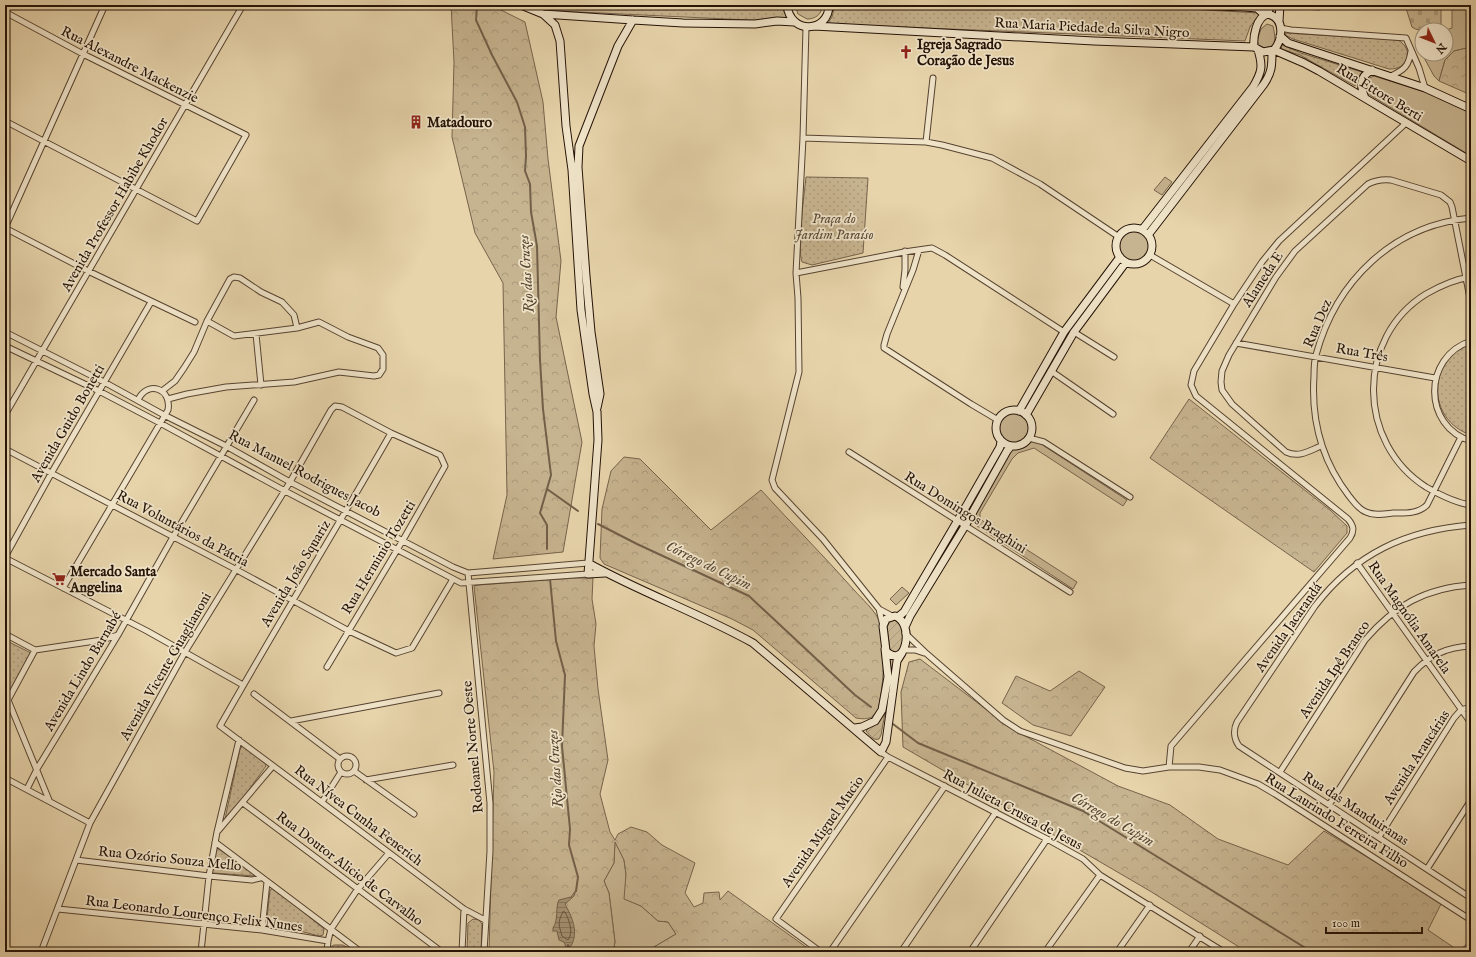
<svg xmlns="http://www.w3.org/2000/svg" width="1476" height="957" viewBox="0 0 1476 957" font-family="'IM FELL English',serif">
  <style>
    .grass { fill: #c6b38f; stroke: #76634b }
    .forest { fill: url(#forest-crowns); stroke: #76634b }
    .cemetery { fill: url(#cemetery-stones); stroke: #76634b }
    .park { fill: url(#park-dots); stroke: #76634b }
    .garden { fill: url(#garden-furrows); stroke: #76634b }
    .water { fill: url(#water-rules); stroke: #725f48 }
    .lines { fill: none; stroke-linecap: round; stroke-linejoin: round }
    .shore { stroke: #65523d; stroke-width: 1 }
    .stream { stroke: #725f48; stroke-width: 2 }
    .street-casing { stroke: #564330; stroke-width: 7 }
    .secondary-casing { stroke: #251307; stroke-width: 9 }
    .street { stroke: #efe3c8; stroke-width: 5 }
    .secondary { stroke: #efe3c8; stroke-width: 7 }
    .labels { text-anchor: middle; stroke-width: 3.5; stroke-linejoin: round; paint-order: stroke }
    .street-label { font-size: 14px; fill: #251307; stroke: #efe3c8 }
    .poi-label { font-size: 14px; font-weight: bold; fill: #251307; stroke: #efe3c8; text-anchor: start }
    .park-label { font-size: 14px; font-style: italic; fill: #5d4b37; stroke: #efe3c8 }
    .water-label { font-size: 15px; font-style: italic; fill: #584632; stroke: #efe3c8 }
  </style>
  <defs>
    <pattern id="forest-crowns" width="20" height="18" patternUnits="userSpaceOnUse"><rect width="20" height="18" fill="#c6b38f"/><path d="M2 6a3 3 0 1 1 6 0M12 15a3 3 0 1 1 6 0" fill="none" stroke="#aa997a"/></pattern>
    <pattern id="cemetery-stones" width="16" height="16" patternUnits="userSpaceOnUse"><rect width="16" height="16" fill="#c6b38f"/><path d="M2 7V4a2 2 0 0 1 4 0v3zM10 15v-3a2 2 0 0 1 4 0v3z" fill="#aa997a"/></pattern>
    <pattern id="park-dots" width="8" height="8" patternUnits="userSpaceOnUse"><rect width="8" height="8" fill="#c6b38f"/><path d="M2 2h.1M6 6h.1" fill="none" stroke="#aa997a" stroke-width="1.8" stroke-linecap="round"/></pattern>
    <pattern id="garden-furrows" width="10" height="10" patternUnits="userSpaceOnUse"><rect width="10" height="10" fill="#c6b38f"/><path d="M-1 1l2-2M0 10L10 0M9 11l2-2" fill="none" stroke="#aa997a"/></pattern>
    <pattern id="water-rules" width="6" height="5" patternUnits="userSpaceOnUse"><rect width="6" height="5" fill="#a59273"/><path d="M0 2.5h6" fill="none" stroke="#86765c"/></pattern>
  </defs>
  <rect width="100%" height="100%" fill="#e7d4ab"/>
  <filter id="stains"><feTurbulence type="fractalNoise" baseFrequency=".005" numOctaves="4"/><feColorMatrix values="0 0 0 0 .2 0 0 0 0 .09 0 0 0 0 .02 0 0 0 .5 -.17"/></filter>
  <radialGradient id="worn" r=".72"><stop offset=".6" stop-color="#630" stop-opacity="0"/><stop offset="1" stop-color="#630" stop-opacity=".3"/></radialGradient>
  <path class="grass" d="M795,5H822C822,14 816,19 807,19L798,14Z
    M1452,5H1471V47L1454,51L1445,60L1439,81L1434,76L1422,54H1446V30L1452,28Z
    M1267,24L1273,26C1276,39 1277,50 1260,47L1257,41L1261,29Z
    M1374,76L1428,93L1471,113V156L1368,94L1364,88C1365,82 1368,78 1374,76Z
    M1165,177L1172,182L1162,195L1154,190Z
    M1119 246a15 15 0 1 1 30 0a15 15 0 1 1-30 0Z
    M999 428a15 15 0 1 1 30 0a15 15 0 1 1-30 0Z
    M1031,441L1038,442L1127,500L1123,506L1034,448L1018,453L1012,459L980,513V518L984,522L1077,582L1073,589L977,526L973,518L1011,449L1014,447L1023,445Z
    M902,587L909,593L896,605L890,599Z
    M615,841L624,860L626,874L625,899L641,906L658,921L668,922L676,934L654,947V952H613L615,942L609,893L604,881L614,863Z"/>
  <path class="forest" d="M451,5H491L525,22L543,102L548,159L561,261L556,317L582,442L563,552L493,559L507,495L503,283L475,233L452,137L454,62Z
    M1471,47V95L1439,81L1445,60L1454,51Z
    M1189,399L1330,510L1347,526V533L1314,572L1150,458Z
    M624,457L640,459L711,530L761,490C792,524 824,556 854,590C861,598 876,611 879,621C886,644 884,677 880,700C878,715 873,721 856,718L753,630L732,619L604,564L600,558L602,509L611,471Z
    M573,578H593L592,599L596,624L594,646L598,689L608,760L600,794L610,832L615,840L618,834L631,827L647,832L662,845L695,863L685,893L694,907L703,903L704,893L719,892L720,900L728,891L813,952H654V947L676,934L668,922L658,921L641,906L624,899L626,874L624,860L615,842L614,863L604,881L609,893L615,942L613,952H489L494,772L474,586L479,585Z
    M920,659L1012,729L1118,786L1170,805L1218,839L1288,865L1324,831L1442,902L1428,930L1459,951L1471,940V952H1247L1150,891L903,747L901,692L909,662Z
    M1079,671L1105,687L1071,736L1033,725L1002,703L1016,676L1050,691Z"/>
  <path class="cemetery" d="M1288,5H1320V10L1288,8Z
    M1405,5H1441V24C1434,30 1420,33 1412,27Z"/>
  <path class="park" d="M530,5H784V12L790,22L537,10Z
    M835,5H1111L1260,13L1250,27L1245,41L827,24L832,17Z
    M1286,33L1398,40C1415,50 1408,70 1389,69L1293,39L1285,35Z
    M1282,45L1301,53L1362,72L1357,79L1355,86L1300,55L1281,49Z
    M806,177L868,178L863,253L812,265L802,262C797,246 804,196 806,177Z
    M1471,343V435C1426,420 1427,359 1471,343Z
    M5,640L31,653L11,694L5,690Z
    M243,746L245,747L264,760L266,766L227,820L225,819L240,749Z
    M217,848L254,873V876L213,873L212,872L216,849Z
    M274,888L324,929L323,935L319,936L270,923L267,918L270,890Z
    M473,919L479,920L482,924L481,952H467L468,923Z
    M334,945H343L355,952H332V946Z"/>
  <path class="garden" d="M897,619C903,628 904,638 901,649L896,652L890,650L887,627L891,620Z
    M889,657L895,658L881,735L879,739C873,741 870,735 866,731L870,727L879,722L884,714L890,675Z"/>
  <path class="water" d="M576,890L574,896L565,904C572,917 579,932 571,946L566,947L564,942L559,940L557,931H553V928C559,919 555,907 559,900L571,897Z"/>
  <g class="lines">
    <path class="shore" d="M563,912H565C569,920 574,932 568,940L562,936C559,925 557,923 563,912Z"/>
    <path class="stream" d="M477,5L476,20L492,55L517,102L525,127L526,156L525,171L530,184L531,212L537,246L540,360L543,409L551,475L540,513L547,525V549
      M547,489L578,511
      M598,524L637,544L749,596L855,695L871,707
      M550,579L556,641L565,675L562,746L570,829L569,845L578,877L576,891
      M893,724L918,743L1083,811L1312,952
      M568,945V952"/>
    <g class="street-casing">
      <path id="street" d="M5,12L83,54L246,135L197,221L5,121
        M806,27L803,138L796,273L798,298L799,372L772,480L775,488L823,539L879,609L892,616
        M1280,28L1291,30L1406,38L1419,68L1425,88
        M1391,76C1404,70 1409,66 1411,51
        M803,138L926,142L942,145L992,158L1040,184L1119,237
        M926,142L933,78
        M5,228L105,5
        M5,228L88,271L195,322
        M919,250L913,270L887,334L884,345V348L971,404L998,420
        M1150,255L1234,304
        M796,273L904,252L932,248L945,255L1064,332
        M1471,277C1455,279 1440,286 1426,294C1355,338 1357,443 1426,487C1440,495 1455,503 1471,505
        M903,287L905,270V251
        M5,332L104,382L164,415L226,446L290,482L453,567L468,573L588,563
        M1074,332L1114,357
        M256,334L261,385
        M1471,341C1422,357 1423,427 1471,441
        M1236,343L1435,378
        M5,346L99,391L160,423L285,491L461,583L588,574
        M1051,371L1113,414
        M162,391L175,381L184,368L194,352L207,321L230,279L234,277L240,278L261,292L282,302L294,315L297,328
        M168,399L187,394L226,387L294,382L339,372L374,376L379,375L383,369V355L378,348L348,337L319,322L297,328L234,336L207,321
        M5,415L243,5
        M391,433C335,531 276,627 220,726L464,909L485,920
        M1461,437L1427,505C1418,514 1405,513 1393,513C1384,514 1374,516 1366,512C1358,509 1354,502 1349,496C1322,461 1311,420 1314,376C1314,369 1314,362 1316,355C1336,281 1393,225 1471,218
        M1029,438L1044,442L1130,497
        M1321,446C1309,451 1299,458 1286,452L1232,404L1222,390L1221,382L1222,371L1229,355L1276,277L1295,251L1368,184C1376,180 1382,179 1391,180L1441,195L1450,202L1452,207L1471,303
        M5,449L235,569L349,631L396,653L412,648L453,579
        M849,452L1070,592
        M1471,525C1406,530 1355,554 1315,606L1237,722C1233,730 1234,739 1239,746L1471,898
        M5,557L52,472L151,302
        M5,558L147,631L243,685
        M1357,563L1471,723
        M468,573L490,803V851L484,952
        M63,588L168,410C172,388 147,380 138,400
        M879,609L883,626
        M905,633L927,654L1003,720L1020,731L1125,768L1143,771L1169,767H1199L1220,770L1258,784L1275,794L1471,920
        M5,634L35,650
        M35,650L102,640L118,635
        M904,650H915L924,653
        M254,694L340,759
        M8,700L49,800
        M8,700L35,650
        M291,721L439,693
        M881,752L888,757L1047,839L1083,859L1100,875L1224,952
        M338 765a9 9 0 1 1 18 0a9 9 0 1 1-18 0Z
        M1169,767L1171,746L1350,538C1355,530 1353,525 1348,519L1196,396L1191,385L1194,371L1234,304L1262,262L1279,241L1406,123
        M354,771L414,814
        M1280,772L1365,640C1394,606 1425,588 1471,585
        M5,778L90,823
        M366,780L453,765
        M27,789L37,769L118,635L173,537L254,400
        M322,802L341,772
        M243,803L442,952
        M1329,805L1414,672C1430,655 1447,647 1471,646
        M218,831L273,766
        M1379,837L1454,718L1461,710L1471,707
        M215,842L361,952
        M76,860L209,876L252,880L260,878
        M1427,869L1471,800
        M58,909L262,930L328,941
        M262,930L267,882
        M41,952L90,823L185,652L290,482L331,410L335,406L342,407L391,433L440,455L445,466L403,540L327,667
        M201,952L209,876L217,832L239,740
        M327,952L328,941L331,929L357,890L389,853
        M462,952L464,909
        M821,952L776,919L888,757
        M830,952L945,786
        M901,952L996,812
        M970,952L1047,839
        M1045,952L1100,875
        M1117,952L1150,905
        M1189,952L1200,936"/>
    </g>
    <g class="secondary-casing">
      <path id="secondary" d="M521,5L543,14L633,20L683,23L755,24L777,21L794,22
        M787,5C790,35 829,33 829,5
        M1190,5L1244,7L1257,8L1265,15
        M543,14L555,25L560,41L566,126L572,170L581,310L593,394L597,412L598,440L588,574L605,573
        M1268,14C1285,18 1283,39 1274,50L1263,52L1254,47C1253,37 1256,17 1268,14Z
        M1268,14L1270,5
        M1279,21L1280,5
        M814,26L1094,41L1254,47
        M1280,36L1288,43L1425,88L1471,109
        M1274,50L1304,63L1319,71L1471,161
        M1365,98C1360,86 1359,77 1372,70
        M1116 246a18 18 0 1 1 36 0a18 18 0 1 1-36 0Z
        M1142,230L1253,87C1262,72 1263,66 1258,50
        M1148,235L1264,84C1272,72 1272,66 1272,51
        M597,408L600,394L591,332L586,276L578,167L579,146L618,46L633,20
        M996 428a18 18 0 1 1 36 0a18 18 0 1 1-36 0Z
        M1019,411L1064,332L1120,257
        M1026,415L1074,332L1126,262
        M588,563C642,593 699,613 753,643L881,752L886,742L897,661L902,653
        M895,616C915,623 906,671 886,651L883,626L886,619Z
        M898,617L904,612L968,503L1000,447L1001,441L1000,439
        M905,627L910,616L965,526L1007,451L1011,446
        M855,728L862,727L875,721L882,710L888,677L885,649"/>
    </g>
    <use href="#street" class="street"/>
    <use href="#secondary" class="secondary"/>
  </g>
  <defs>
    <g id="church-bare" transform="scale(1.08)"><path d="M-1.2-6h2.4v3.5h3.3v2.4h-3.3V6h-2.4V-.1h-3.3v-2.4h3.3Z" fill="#8f2418" stroke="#efe3c8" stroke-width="2.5" paint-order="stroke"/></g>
    <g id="building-bare" transform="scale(1.08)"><path d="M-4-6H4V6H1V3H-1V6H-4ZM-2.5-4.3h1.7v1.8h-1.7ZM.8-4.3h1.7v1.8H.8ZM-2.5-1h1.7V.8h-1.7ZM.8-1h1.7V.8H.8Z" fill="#8f2418" stroke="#efe3c8" stroke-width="2.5" paint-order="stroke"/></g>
    <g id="supermarket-bare" transform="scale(1.08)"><path d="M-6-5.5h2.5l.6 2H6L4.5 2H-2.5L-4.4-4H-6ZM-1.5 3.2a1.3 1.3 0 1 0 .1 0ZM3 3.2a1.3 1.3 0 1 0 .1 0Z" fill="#8f2418" stroke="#efe3c8" stroke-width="2.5" paint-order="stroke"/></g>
  </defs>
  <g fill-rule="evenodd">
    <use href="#church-bare" x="906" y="52"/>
    <use href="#building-bare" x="416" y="122"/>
    <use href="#supermarket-bare" x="59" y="579"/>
  </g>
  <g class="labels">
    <g class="street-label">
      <text transform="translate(1092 27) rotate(3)" y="5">Rua Maria Piedade da Silva Nigro</text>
      <text transform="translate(130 64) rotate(27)" y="5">Rua Alexandre Mackenzie</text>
      <text transform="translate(1380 92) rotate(31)" y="5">Rua Ettore Berti</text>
      <text transform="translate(114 204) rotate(-60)" y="5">Avenida Professor Habibe Khodor</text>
      <text transform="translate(1262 279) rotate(-57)" y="5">Alameda E</text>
      <text transform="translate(1317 323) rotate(-67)" y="5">Rua Dez</text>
      <text transform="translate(1362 352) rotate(10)" y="5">Rua Três</text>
      <text transform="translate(67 423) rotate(-60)" y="5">Avenida Guido Bonetti</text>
      <text transform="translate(305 473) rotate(28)" y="5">Rua Manuel Rodrigues Jacob</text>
      <text transform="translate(966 512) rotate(32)" y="5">Rua Domingos Braghini</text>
      <text transform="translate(183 528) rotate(28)" y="5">Rua Voluntários da Pátria</text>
      <text transform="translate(378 557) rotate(-59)" y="5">Rua Herminio Tozetti</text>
      <text transform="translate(295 573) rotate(-59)" y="5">Avenida João Squariz</text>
      <text transform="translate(1410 617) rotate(55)" y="5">Rua Magnólia Amarela</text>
      <text transform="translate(1288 627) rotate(-55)" y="5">Avenida Jacarandá</text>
      <text transform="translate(165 666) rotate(-60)" y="5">Avenida Vicente Guaglianoni</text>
      <text transform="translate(1334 669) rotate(-56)" y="5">Avenida Ipê Branco</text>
      <text transform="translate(82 671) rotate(-59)" y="5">Avenida Lindo Barnabé</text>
      <text transform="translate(472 747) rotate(-95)" y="5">Rodoanel Norte Oeste</text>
      <text transform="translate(1416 757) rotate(-57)" y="5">Avenida Araucárias</text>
      <text transform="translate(1356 808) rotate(33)" y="5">Rua das Manduiranas</text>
      <text transform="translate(1013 809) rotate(28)" y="5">Rua Julieta Crusca de Jesus</text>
      <text transform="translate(359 815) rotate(37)" y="5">Rua Nívea Cunha Fenerich</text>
      <text transform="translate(1337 820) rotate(32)" y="5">Rua Laurindo Ferreira Filho</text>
      <text transform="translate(822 831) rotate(-55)" y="5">Avenida Miguel Mucio</text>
      <text transform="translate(170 858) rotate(6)" y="5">Rua Ozório Souza Mello</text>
      <text transform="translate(350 868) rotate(37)" y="5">Rua Doutor Alicio de Carvalho</text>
      <text transform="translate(194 913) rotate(7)" y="5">Rua Leonardo Lourenço Felix Nunes</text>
    </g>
    <g class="poi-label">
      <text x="917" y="49">Igreja Sagrado<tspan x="917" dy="16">Coração de Jesus</tspan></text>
      <text x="427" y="127">Matadouro</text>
      <text x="70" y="576">Mercado Santa<tspan x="70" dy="16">Angelina</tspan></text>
    </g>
    <g class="park-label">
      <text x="834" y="223">Praça do<tspan x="834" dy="16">Jardim Paraíso</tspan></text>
    </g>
    <g class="water-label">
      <text transform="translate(526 274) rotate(-94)" y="5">Rio das Cruzes</text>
      <text transform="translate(709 565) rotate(26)" y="5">Córrego do Cupim</text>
      <text transform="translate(555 769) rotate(-94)" y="5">Rio das Cruzes</text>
      <text transform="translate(1113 819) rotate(30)" y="5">Córrego do Cupim</text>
    </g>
  </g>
  <rect width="1476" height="957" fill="none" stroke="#e7d4ab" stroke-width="20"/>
  <rect x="6" y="6" width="1464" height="945" fill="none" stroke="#251307" stroke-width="2"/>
  <rect x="10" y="10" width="1456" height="937" fill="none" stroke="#251307"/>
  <g transform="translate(1434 42) rotate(133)"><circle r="19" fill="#efe3c8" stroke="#9e907b"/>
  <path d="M0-3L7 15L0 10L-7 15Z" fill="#8f2418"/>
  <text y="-6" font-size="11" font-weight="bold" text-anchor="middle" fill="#251307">N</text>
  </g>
  <path d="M1326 927v6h96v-6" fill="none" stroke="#251307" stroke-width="2"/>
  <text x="1332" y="927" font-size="12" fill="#251307" stroke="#efe3c8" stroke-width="3" paint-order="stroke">100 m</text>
  <rect width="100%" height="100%" filter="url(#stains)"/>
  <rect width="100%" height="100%" fill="url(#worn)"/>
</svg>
